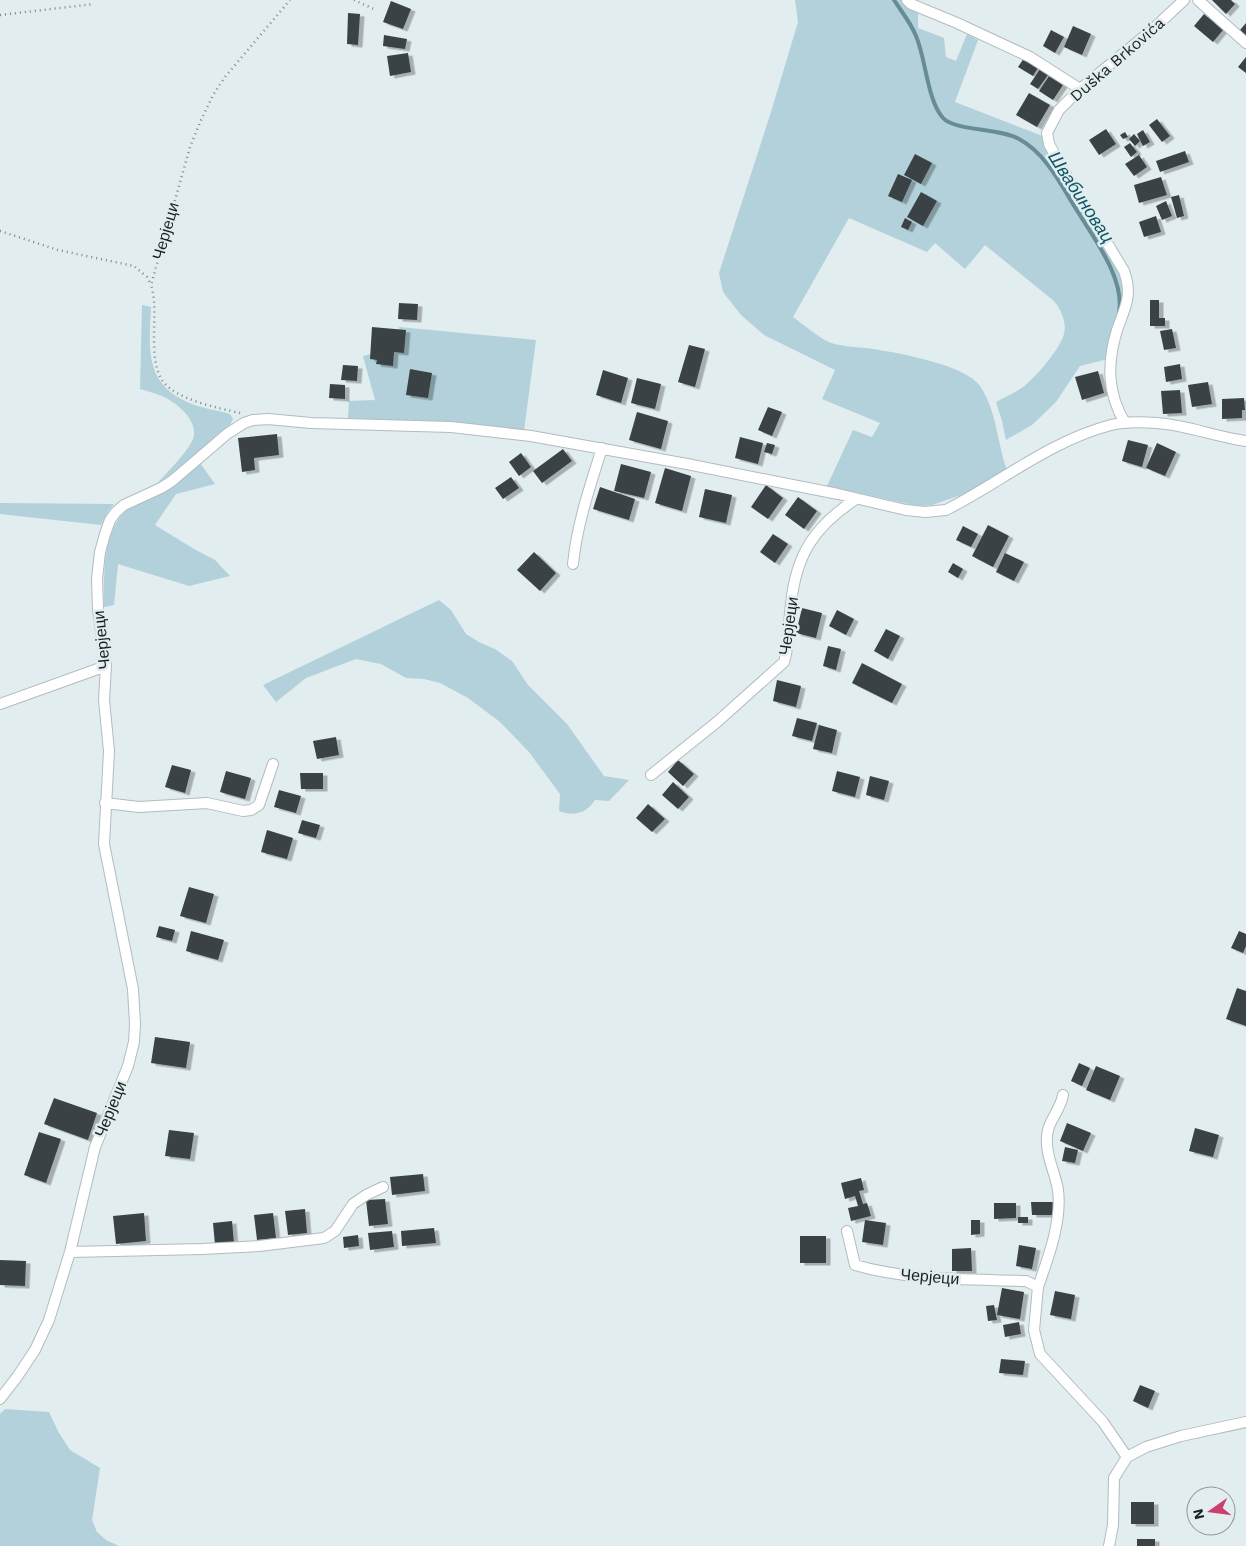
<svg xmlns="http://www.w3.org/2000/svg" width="1246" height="1546" viewBox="0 0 1246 1546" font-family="'Work Sans',sans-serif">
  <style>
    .green { fill: #b2d1da }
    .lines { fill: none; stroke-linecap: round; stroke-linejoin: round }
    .stream { stroke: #668c95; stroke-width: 4 }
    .building { fill: #3a4244; filter: url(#shadow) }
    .street-casing { stroke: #b2bcbf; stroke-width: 12 }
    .path { stroke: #7f8788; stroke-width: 2.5; stroke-dasharray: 1 4; stroke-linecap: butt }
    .street { stroke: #fff; stroke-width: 10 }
    .labels { text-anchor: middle; stroke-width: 5; stroke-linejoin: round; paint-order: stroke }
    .street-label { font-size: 16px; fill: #1c2021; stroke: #e2edef }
    .water-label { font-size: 18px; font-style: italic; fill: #0d5765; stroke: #e2edef }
  </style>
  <defs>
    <filter id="shadow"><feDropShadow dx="4.5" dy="2.5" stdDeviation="0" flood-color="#0004"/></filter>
  </defs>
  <rect width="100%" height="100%" fill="#e2edef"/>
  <path class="green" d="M795,0H911L918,10V28L944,38L946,57L956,61L967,34L978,40L955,102L1050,139L1128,268L1112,358L1080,366L1056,402L1032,425L1006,440L1002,421L996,402C1005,397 1015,393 1023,387C1036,377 1060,349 1064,334C1067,323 1061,309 1054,301L985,245L965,269L935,243L927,252L849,218L793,317C803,324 820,339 831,343C844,347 860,347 873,349C899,353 966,365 980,386C997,411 997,443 1007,470L985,484L961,495L932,505L917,506L827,486L853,430L872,437L880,423L822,399L835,370L764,335L741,315L723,292L719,273L771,112L798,22Z
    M142,305L151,307C149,350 144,385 192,404C204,409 218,410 230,414L233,419L230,425L189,461L156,485C166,473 184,456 191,443C203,424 178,403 162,396C155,393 147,391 140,389Z
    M399,327L536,340L524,431C465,423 407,419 348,419L349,401L375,400L363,356L402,346Z
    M200,463L215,484L176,494L155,525L194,549L215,560L230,576L189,586L118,564L114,605L104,607C104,574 101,523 135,504C146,499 157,496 167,490C180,483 190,473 200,463Z
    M0,503L114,504L108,512L101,525L0,514Z
    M439,600L451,610L466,634L479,642L495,649L512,661L528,685L567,724L604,776L629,780L609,801L595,800C587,813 574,817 559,811L560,794L529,752L500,722L468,698L440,683L424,679L406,678L381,664L356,659L306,678L276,702L263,685Z
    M5,1409L49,1412L59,1433L70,1450L100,1468L92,1520L97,1532L106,1540L119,1546H0V1414Z"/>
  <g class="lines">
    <path class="stream" d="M894,0C901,11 911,23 916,36C926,59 927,100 943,118C955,131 1000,128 1019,139C1047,154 1062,187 1078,212C1095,240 1125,279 1119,313"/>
  </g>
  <path class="building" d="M1212,0H1231L1235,4L1226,14Z
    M391,1L411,9L403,29L383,22Z
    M348,13L360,14L358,45L347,44Z
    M1204,14L1223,30L1213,42L1194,26Z
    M1246,23V36L1240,30Z
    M1073,26L1091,34L1082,55L1064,47Z
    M1051,30L1064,37L1055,53L1043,46Z
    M384,35L407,39L405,49L383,46Z
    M408,53L411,72L390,76L387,56Z
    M1246,57V73L1238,67Z
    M1024,58L1038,68L1033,76L1018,67Z
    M1040,69L1048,75L1038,89L1030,84Z
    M1049,76L1063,85L1053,100L1039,91Z
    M1029,93L1050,105L1037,127L1016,115Z
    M1157,119L1170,136L1162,142L1149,125Z
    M1106,129L1116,144L1099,155L1089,140Z
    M1143,130L1150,142L1143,146L1137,134Z
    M1125,132L1128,137L1123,139L1120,135Z
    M1134,134L1140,141L1135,146L1129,139Z
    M1130,143L1137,152L1131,157L1124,147Z
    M1185,151L1189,162L1160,172L1156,161Z
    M915,154L932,163L921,184L904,175Z
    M1139,155L1147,167L1134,176L1125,164Z
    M898,174L912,180L902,202L888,196Z
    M1161,177L1167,195L1139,203L1134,185Z
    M921,192L937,201L923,226L907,217Z
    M1179,195L1184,216L1177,218L1171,197Z
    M1166,201L1172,216L1162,220L1156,206Z
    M1156,216L1161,232L1144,237L1139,222Z
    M905,218L912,222L908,230L901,227Z
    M1150,300H1159V318H1165V326H1150Z
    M399,303L418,304L417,320L398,319Z
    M372,327L406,330L404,353L394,352L393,366L376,364L377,360L370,359Z
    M1172,329L1176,348L1164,350L1160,331Z
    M689,345L705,349L695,387L678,382Z
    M1180,364L1182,379L1166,382L1164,367Z
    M343,365L358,366L357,381L341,380Z
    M410,369L432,373L428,398L406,395Z
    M603,370L628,378L621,403L596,395Z
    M1098,371L1104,393L1082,400L1075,377Z
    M637,378L661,384L655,409L631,403Z
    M1208,382L1212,404L1192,407L1188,385Z
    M330,384L345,385V399L329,398Z
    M1180,390L1182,413L1163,414L1161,391Z
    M1244,398L1245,410H1242V418L1222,419V399Z
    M768,407L782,412L772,436L758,430Z
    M637,412L668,421L661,449L629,440Z
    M277,434L279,455L254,458L255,470L242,472L238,438Z
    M740,437L763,443L758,464L735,458Z
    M1128,440L1148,445L1142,467L1122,461Z
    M767,443L775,445L772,454L764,452Z
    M1157,443L1176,452L1165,476L1146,468Z
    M563,449L572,461L542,483L533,471Z
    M521,453L531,467L519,476L509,462Z
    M621,464L651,472L644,498L614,491Z
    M665,468L691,476L682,511L655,503Z
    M511,477L519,488L503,499L495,488Z
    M766,485L783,498L768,519L751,507Z
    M600,487L635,499L629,520L593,509Z
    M705,489L732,495L726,523L699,517Z
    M798,497L817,511L804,529L785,515Z
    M988,525L1009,536L993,567L972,556Z
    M963,526L978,534L971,547L956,540Z
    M773,534L788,544L775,563L760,552Z
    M534,552L556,573L540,591L517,570Z
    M1005,553L1024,562L1014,581L996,572Z
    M953,563L963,569L958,578L948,572Z
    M802,608L822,613L816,638L796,633Z
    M837,610L854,619L846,635L829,626Z
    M886,629L900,636L888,659L874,651Z
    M828,646L841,649L836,670L823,666Z
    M862,663L902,684L892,703L852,683Z
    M777,680L801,686L796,707L773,701Z
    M797,718L817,723L812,741L792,736Z
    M819,725L837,730L832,753L813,749Z
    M336,737L339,755L317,759L313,741Z
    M678,760L694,774L683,786L668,772Z
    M172,765L191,770L185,793L165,787Z
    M226,771L251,778L245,799L220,792Z
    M837,771L860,777L855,797L832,791Z
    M300,773H323V789H301Z
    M870,776L889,781L884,800L866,795Z
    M673,782L689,797L678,809L662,795Z
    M279,790L301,796L296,813L274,807Z
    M648,804L665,819L652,832L636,818Z
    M302,820L320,825L316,838L298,833Z
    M267,830L293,838L287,859L261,852Z
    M189,887L214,894L206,923L180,916Z
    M159,926L175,930L172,941L156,937Z
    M191,931L224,940L218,960L186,951Z
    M1239,931L1246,934V946L1243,953L1231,948Z
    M1237,988L1246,991V1026L1226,1019Z
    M155,1037L190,1042L186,1068L151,1063Z
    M1079,1063L1090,1068L1082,1086L1071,1081Z
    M1096,1066L1120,1076L1110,1100L1086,1090Z
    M54,1098L97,1113L88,1140L44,1124Z
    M1067,1123L1091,1133L1083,1151L1060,1141Z
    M1195,1128L1219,1135L1213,1157L1189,1151Z
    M169,1130L194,1133L190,1159L165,1156Z
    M39,1132L61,1139L46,1183L24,1175Z
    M1065,1147L1078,1150L1075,1163L1062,1161Z
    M423,1174L425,1191L392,1195L390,1177Z
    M861,1178L864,1190L859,1191L863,1204L867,1203L871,1216L851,1221L848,1208L858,1206L855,1196L845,1199L841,1183Z
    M385,1199L388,1224L369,1226L366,1200Z
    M1031,1202H1055V1215H1032Z
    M994,1203H1016V1218L994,1219Z
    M305,1209L307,1233L288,1235L285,1211Z
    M144,1213L146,1241L116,1244L113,1216Z
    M273,1213L276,1238L257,1240L254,1215Z
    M1018,1217H1028V1223H1018Z
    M865,1220L886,1223L883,1245L862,1242Z
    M971,1220H980V1234L971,1235Z
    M232,1221L234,1243L215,1245L213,1223Z
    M434,1228L436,1243L402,1246L401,1231Z
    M392,1231L394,1247L370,1250L368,1233Z
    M358,1235L359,1246L344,1248L343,1237Z
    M800,1236H826V1263H800Z
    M1019,1245L1036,1248L1032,1269L1016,1266Z
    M971,1248L972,1271H952V1249Z
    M0,1260L26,1261L25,1286L0,1285Z
    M1002,1288L1024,1292L1020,1319L997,1315Z
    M1055,1291L1075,1295L1071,1319L1050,1315Z
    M994,1305L997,1320L988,1321L986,1306Z
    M1019,1322L1021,1334L1005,1337L1003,1325Z
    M1001,1359L1025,1361L1023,1375L999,1373Z
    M1140,1385L1155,1391L1148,1408L1133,1401Z
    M1131,1502H1154V1524H1131Z
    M1137,1539H1155V1546H1137Z"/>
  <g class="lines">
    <g class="street-casing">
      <path id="street" d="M907,0L911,4L957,23L1030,57L1080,89
        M1198,0L1246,43
        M1125,423C1107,393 1107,363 1117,330C1125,307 1133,296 1124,271L1062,168L1049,144L1047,133L1059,110L1080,89L1152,30L1184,0
        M573,564C577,524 590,486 602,448
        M0,704L106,666
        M651,775L717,722L784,662C790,643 788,623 791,604C796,554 815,526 856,499
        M105,803L139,807L207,803L243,811L251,810L259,805L273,764
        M847,1231L855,1265C910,1281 970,1279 1026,1281L1038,1287L1034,1330L1040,1354L1103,1422L1127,1457
        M70,1252L202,1249L259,1246L324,1238L335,1231L353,1204L366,1195L383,1187
        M1038,1287C1048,1258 1062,1222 1058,1190C1055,1171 1043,1151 1048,1130C1051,1118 1061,1108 1063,1095
        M0,1399L17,1377L35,1350L49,1320L70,1252L95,1147L128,1066L134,1042L135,1024L133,989L104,844L109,751L104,700L106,666L98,609L97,579L100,552L105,534L110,520L116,512L124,505L161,488L172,481L227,434L244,423L253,420L268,419L311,423L451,427L531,436L687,464L838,494L906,510L925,512L946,510C1001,482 1050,441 1111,425C1125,421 1143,422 1157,423C1187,425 1216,437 1246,441
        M1109,1546L1113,1525L1114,1478L1127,1457L1146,1447L1181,1436L1246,1422"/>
    </g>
    <path class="path" d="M354,0L376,10
      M0,15L94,4
      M0,231L58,250L134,266L147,277L150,283
      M240,413C219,408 175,400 162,380C154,367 154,350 154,335C154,318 156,301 151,285L190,147L201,120L213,95L225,77L290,0"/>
    <use href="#street" class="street"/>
  </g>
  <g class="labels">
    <g class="street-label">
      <text transform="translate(1117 59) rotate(-41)" y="6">Duška Brkovića</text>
      <text transform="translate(165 231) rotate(-74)" y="6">Черјеци</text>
      <text transform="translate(788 626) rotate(-82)" y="6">Черјеци</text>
      <text transform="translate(101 640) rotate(-96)" y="6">Черјеци</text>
      <text transform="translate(110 1109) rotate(-68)" y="6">Черјеци</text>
      <text transform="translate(930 1276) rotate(5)" y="6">Черјеци</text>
    </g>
    <g class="water-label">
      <text transform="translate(1081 197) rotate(57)" y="6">Швабиновац</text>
    </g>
  </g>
  <g transform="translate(1211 1511) rotate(256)"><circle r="24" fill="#e2edef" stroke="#939b9d"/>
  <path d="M0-4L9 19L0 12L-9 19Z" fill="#cc3f6d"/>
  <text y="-8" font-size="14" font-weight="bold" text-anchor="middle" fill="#1c2021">N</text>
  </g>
</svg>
